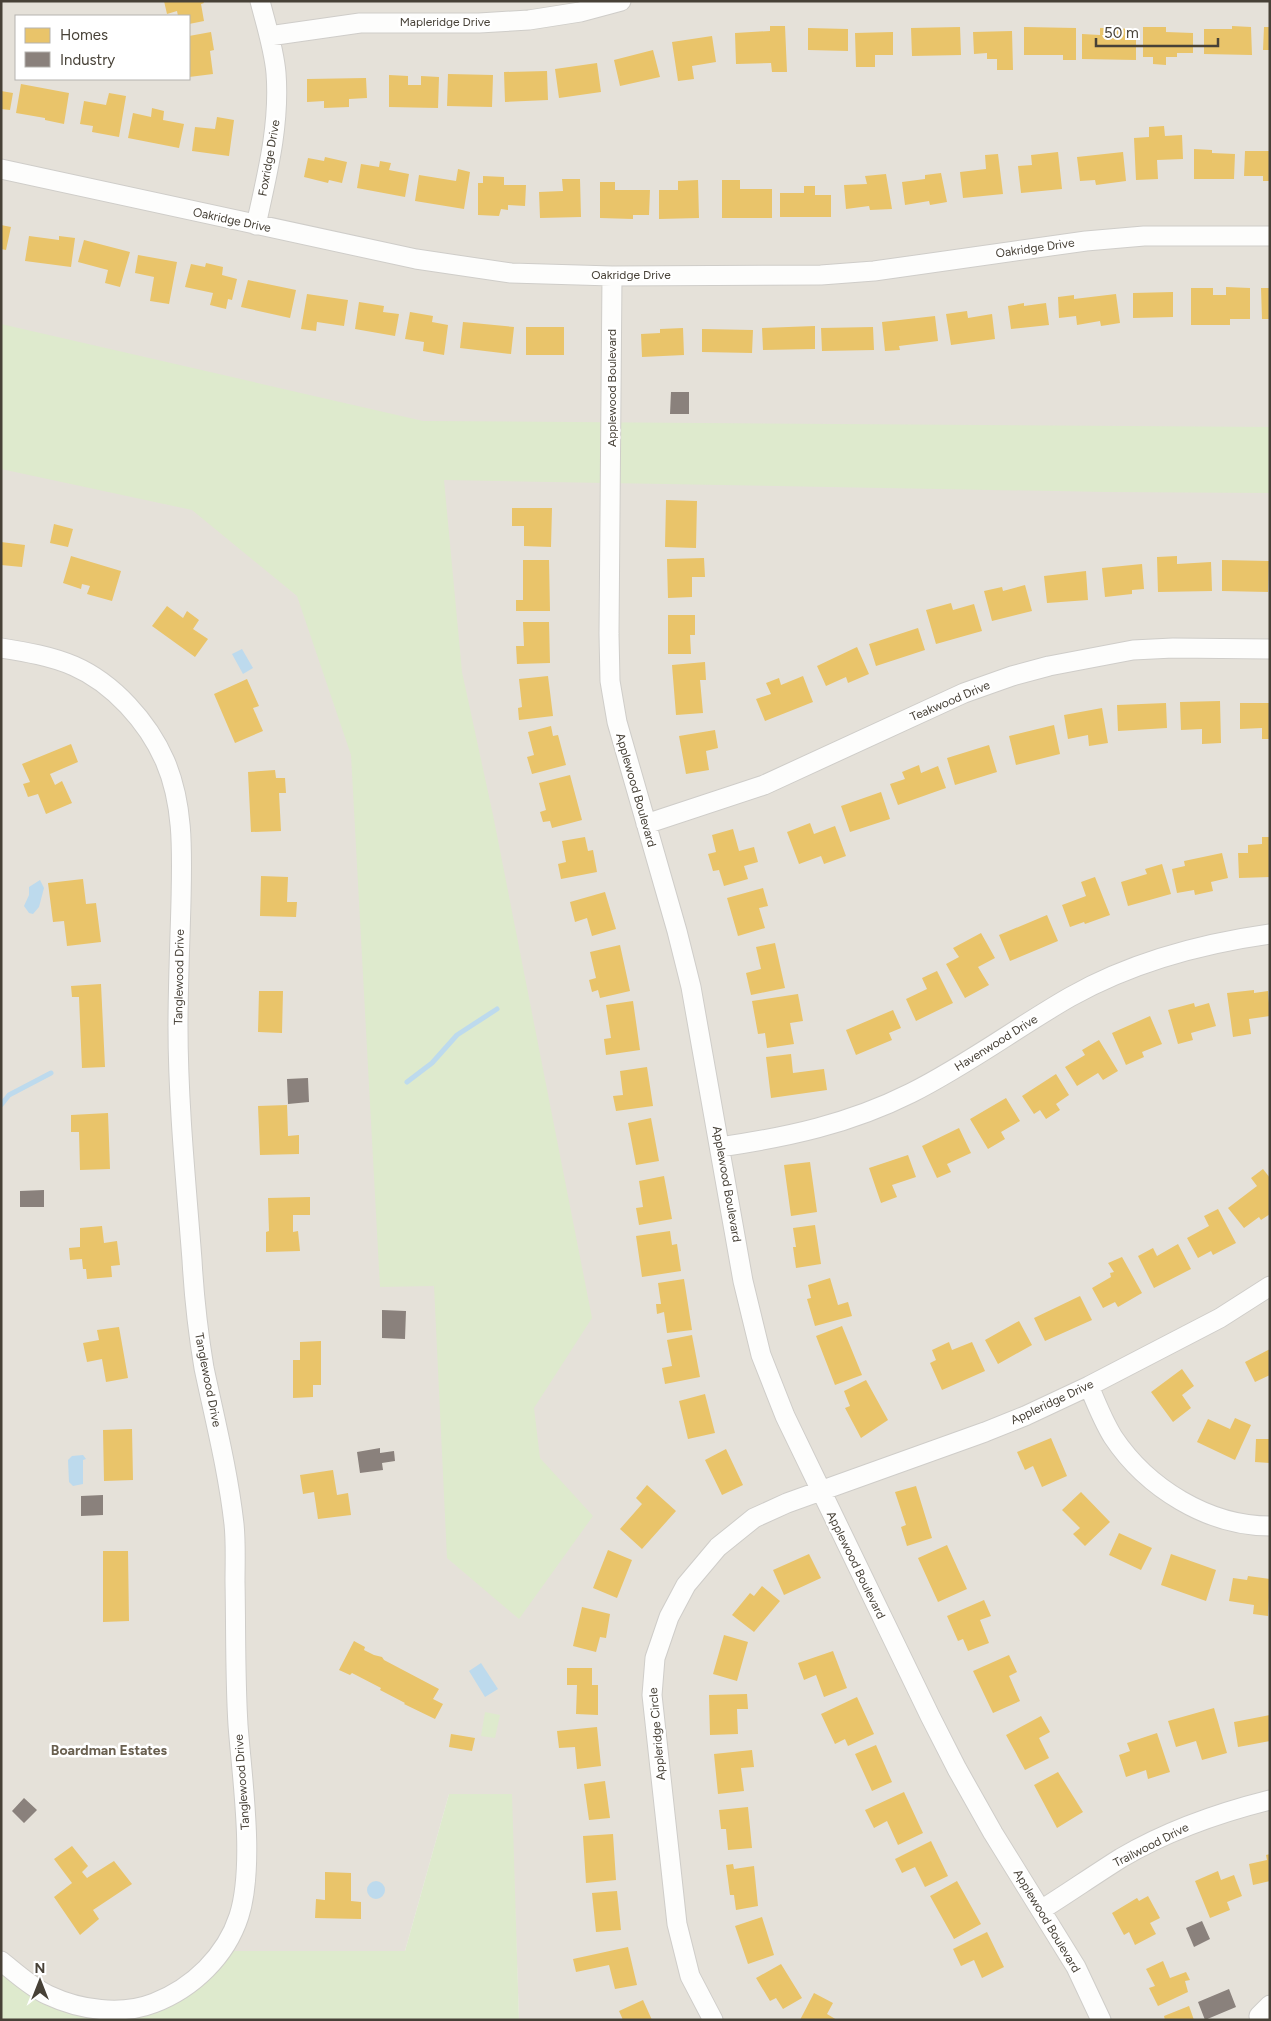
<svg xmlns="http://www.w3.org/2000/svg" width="1271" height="2021" viewBox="0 0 1271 2021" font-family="Figtree,sans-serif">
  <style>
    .residential { fill: #e5e1d9; fill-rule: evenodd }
    .green { fill: #deeacd }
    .water { fill: #bddaed }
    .homes { fill: #e9c46a }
    .industry { fill: #8a817c }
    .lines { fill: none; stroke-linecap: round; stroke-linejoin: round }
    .stream { stroke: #bddaed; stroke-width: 5 }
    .minor-casing { stroke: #cfcdc9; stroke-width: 21 }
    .minor { stroke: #fdfdfc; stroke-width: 19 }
    .labels { text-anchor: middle; stroke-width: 5; stroke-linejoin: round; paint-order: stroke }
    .street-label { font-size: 12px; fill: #474137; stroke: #fff }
    .neighbourhood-label { font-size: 14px; font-weight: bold; fill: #695f4f; stroke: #fff }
  </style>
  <rect width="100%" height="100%" fill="#f1efec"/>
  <path class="residential" d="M1,1H1270V2020H519L511,1794H449L405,1951H221L142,2007L1,1986ZM16,16H189V79H16Z"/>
  <path class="green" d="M1,324L423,421L1270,427V493L1106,492L444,480L462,672L493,815L592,1318L534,1408L540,1458L593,1516L519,1619L447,1558L434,1286L380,1287L351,755L297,596L192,510L1,469Z
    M485,1712L500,1715L495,1738L481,1736Z
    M449,1794H512L519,2020H1V1961L48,1995L142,2007L221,1951H405Z"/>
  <path class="water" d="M242,649L253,668L243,674L232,654Z
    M40,880L44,888L39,907L33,914L29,913L24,906L29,895V887Z
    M83,1455L86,1459L83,1460V1484L73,1486L69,1482L68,1460L72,1456Z
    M481,1663L498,1689L485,1697L469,1671Z
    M367 1890a9 9 0 1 1 18 0a9 9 0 1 1-18 0Z"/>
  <path class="homes" d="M164,1H203L204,3L201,4L204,21L189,24V16H178L177,11L167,14Z
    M770,26H785L787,72H772L771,63L736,64L735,33L770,31Z
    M1232,26L1251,27L1252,55L1204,54V29H1232Z
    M960,27L961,55L912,56L911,28Z
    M1024,27L1076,28V60H1063V55H1024Z
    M1143,27H1166V32L1193,33V53H1177V57H1166V65L1153,64V57H1143Z
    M1264,27H1270V50H1263Z
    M808,28L848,29V51L808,50Z
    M1100,28L1136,29V60L1082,59V34L1100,35Z
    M1012,31L1013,70H997V59H987V53L974,54L973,32Z
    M211,32L214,50L210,51L213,74L189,77V36Z
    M893,32V55H875V67H856L855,33Z
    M712,36L716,62L692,66L694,79L678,81L672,42Z
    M653,50L660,77L620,86L614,60Z
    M597,63L601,92L559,98L555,69Z
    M547,71L548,100L505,102L504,72Z
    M448,74L493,75L492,107L447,106Z
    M389,75L408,76V85H421V76L439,77L438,108L389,107Z
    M366,78L367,98L349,99V107L324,108V101L307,102V79Z
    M21,84L69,93L64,124L45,120V118L16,113Z
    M1,91L13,93L10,110L1,109Z
    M109,93L126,96L119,137L92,132L93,126L80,124L84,101L106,105Z
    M152,108L164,111L163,120L184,124L179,148L128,138L133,113L151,117Z
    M217,117L234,120L229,156L192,151L195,127L215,129Z
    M1164,126L1165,136L1182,135L1183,159L1157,160L1158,179L1136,180L1134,138L1149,137V127Z
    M1194,149L1212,150V153L1235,154L1234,179H1194Z
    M1245,151H1270V181H1263V176H1244Z
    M1058,152L1062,189L1021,193L1018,166L1032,165L1031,155Z
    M1123,152L1126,181L1096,185L1095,180L1080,181L1077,157Z
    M998,154L1003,194L963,198L960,172L986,169L985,155Z
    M325,157L347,162L342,183L329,180L328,183L304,177L308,158L324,161Z
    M380,161L391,163L389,170L409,174L405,197L357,188L361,164L379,167Z
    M458,169L470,172L464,209L415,201L419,175L456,181Z
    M941,173L947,202L930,205L929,201L905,205L902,182L925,179V175Z
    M886,174L892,209L870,210L869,206L846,209L844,185L867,184L865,176Z
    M483,176L504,177V185H526L525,206L508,205V210L501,209L499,216L478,215V183H483Z
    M562,179H580L581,217L540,218L539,192L563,191Z
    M698,180L699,218L659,219V190H678V181Z
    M722,180H740V189H772V218H722Z
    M600,182H615V190H650L649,215H633V219L600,218Z
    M804,186H815V195H831V217H780V193H804Z
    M1,225L11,227L6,250L1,249Z
    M29,236L59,240V236L75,238L71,267L25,261Z
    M84,240L130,252L120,287L105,283L108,270L78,262Z
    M138,255L177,262L169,304L150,301L154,277L135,273Z
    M206,263L223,267L222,275L237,279L232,300L228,299L226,309L210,305L213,293L185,287L191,264L205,267Z
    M248,280L296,290L290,318L241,307Z
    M1226,287L1250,288V319H1230V325H1191V288H1213V295H1226Z
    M1261,288H1270V319H1262Z
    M1173,292V317L1133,318V293Z
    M307,294L348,300L344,326L317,322L316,331L301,329Z
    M1116,294L1120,323L1101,326L1100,321L1077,325L1076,316L1059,318L1058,297L1074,295V299Z
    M359,302L384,306L383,312L399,314L395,336L355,329Z
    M1024,303V306L1046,303L1049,325L1011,329L1008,306Z
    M967,311L968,318L992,314L995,339L951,345L946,314Z
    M410,312L433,316L432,322L448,325L444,355L423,351L424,342L405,339Z
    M935,316L938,341L899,346L900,350L885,351L882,322Z
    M463,322L514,327L511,354L460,348Z
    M815,326V349L763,350L762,328Z
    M526,327H564V355H526Z
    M873,327L874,350L822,351L821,328Z
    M683,328L684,355L642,357L641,334L660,333V329Z
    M702,329L753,330L752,353L702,352Z
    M666,500L697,501L696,548L665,547Z
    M512,508H552L551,547L524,546V526H512Z
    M54,524L73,529L68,547L50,543Z
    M1,542L25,545L22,567L1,565Z
    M71,556L121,571L112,601L87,594L90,586L82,584L81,589L63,583Z
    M1177,556V564L1211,562L1212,591L1158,592L1157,557Z
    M704,558L705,577H692V597L668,598L667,559Z
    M523,560H549L550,611H516V600H523Z
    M1222,560L1269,561L1268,592L1222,591Z
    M1142,564L1144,589L1132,590V594L1105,597L1102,568Z
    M1086,571L1088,600L1047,603L1044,576Z
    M1025,585L1032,611L992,621L984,591L1002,587L1003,591Z
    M951,603L953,610L974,604L982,631L936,644L926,610Z
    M167,606L183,618L187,611L199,620L193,629L208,639L195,657L152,626Z
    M668,615H695V635H690L691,654H668Z
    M523,622H549L550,663L517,664L516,646H524Z
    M918,628L925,650L876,666L869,644Z
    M857,647L869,674L848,683L846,677L826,686L817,666Z
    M705,662L706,680H700L703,713L676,715L672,665Z
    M548,676L553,716L519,720L518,708L522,707L519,679Z
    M803,676L813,702L765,721L756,699L771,694L766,683L779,678L781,685Z
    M247,679L259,706L253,708L263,731L235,743L214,694Z
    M1220,701L1221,743L1202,744V729L1181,730L1180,702Z
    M1166,703L1167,728L1118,731L1117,705Z
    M1240,703H1270V739H1262V728L1240,729Z
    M1102,708L1108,743L1089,746L1088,735L1068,739L1064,715Z
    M1054,725L1060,754L1016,765L1009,736Z
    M551,726L553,736L558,735L566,765L532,774L527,757L534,755L528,732Z
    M715,730L718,748L706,751L709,770L686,774L679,736Z
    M71,744L78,762L50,774L55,785L62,781L72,803L46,814L38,794L28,797L23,784L30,782L22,764Z
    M989,745L997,772L955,785L947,758Z
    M919,765L921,773L938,766L946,788L898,805L890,784L905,779L902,772Z
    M275,770L276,778H285L286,793H279L281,831L251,832L248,772Z
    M570,775L582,820L552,828L550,821L543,822L540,812L546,810L539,783Z
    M881,792L890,819L850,832L841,806Z
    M810,823L814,834L835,826L846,856L824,864L821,856L799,864L787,832Z
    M733,829L739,851L754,847L758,862L744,866L748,879L724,886L719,870L713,871L708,854L716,852L712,835Z
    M585,837L588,851L593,850L597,872L561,879L558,864L566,862L562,841Z
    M1262,837H1270V877L1239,878L1238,853H1248V845L1262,844Z
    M1222,853L1228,878L1211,882L1213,891L1195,895L1194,890L1177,893L1172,869L1185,866L1184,861Z
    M1162,864L1171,894L1128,906L1121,882L1147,874L1145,869Z
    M261,876L288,877L287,902H297L296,917L260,916Z
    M1095,877L1110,915L1085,924L1084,922L1070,927L1062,905L1086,896L1081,882Z
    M83,879L86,904L96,903L101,942L67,946L64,921L53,922L48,883Z
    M763,888L768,906L759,908L765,928L738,936L727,898Z
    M605,892L616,929L592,936L587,918L575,922L570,902Z
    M1047,915L1058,941L1010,961L999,935Z
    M981,933L995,958L978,967L989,985L965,998L946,964L959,957L953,948Z
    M775,943L785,988L751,995L746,973L761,969L756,947Z
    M620,945L630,991L600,998L598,990L592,992L589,980L596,978L590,952Z
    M937,971L953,1003L916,1021L906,999L927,989L922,978Z
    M101,984L105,1067L82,1068L79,997H72L71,986Z
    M1254,990V993L1268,991L1270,1016L1249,1019L1251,1034L1233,1037L1227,993Z
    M259,991H283L282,1033L258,1032Z
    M798,994L803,1021L790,1023L794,1044L767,1048L765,1033L758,1034L752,1001Z
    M633,1001L640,1050L606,1055L604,1039L611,1038L606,1005Z
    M1194,1003L1195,1007L1209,1003L1216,1026L1191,1033L1193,1040L1178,1044L1168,1010Z
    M893,1010L901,1028L889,1033L892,1040L856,1055L846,1030Z
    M1150,1016L1162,1044L1142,1052L1144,1057L1126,1065L1112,1033Z
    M1099,1040L1118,1071L1103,1080L1098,1073L1077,1086L1065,1067L1085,1055L1082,1050Z
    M791,1054L793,1073L824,1069L827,1090L771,1098L766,1057Z
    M647,1067L653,1106L616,1111L613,1096L623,1095L620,1071Z
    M1056,1074L1069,1095L1056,1104L1060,1110L1046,1119L1040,1110L1034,1114L1022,1096Z
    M1006,1098L1020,1121L1001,1132L1005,1139L988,1149L970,1119Z
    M287,1105L288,1136L299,1135V1154L260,1155L258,1106Z
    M108,1113L110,1169L80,1170L79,1132H71V1115Z
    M651,1118L659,1161L636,1165L628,1123Z
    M959,1128L971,1153L947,1164L951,1172L937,1178L922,1146Z
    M908,1155L916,1177L892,1185L897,1197L881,1203L869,1168Z
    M810,1162L817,1212L791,1216L784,1165Z
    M1263,1169L1270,1178V1214L1261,1220L1259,1217L1244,1228L1228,1208L1257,1186L1251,1178Z
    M664,1176L672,1219L639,1225L636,1208L643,1207L639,1181Z
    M310,1197V1215H293V1232L298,1231L300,1251L266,1252V1232L269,1231L268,1198Z
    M1218,1209L1236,1243L1213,1255L1211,1251L1198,1258L1187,1238L1209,1226L1204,1216Z
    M815,1225L821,1264L796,1268L793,1247H796L793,1228Z
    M102,1226L104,1243L117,1241L120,1265L111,1266L112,1277L87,1279L86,1269H83L82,1259L70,1260L69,1248L80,1247V1228Z
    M670,1231L672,1245L677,1244L681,1271L642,1277L636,1236Z
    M1178,1244L1191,1269L1154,1288L1138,1256L1153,1248L1157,1256Z
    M1122,1257L1142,1293L1118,1307L1115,1302L1103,1308L1092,1288L1111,1277L1110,1273L1114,1272L1108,1263Z
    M830,1278L838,1305L848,1302L852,1316L815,1326L807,1299L811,1298L808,1285Z
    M684,1279L692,1330L667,1333L664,1312L657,1314L656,1304H661L658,1283Z
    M1080,1296L1092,1320L1045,1341L1034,1318Z
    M1019,1321L1032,1345L998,1364L985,1340Z
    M842,1326L862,1375L835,1385L816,1336Z
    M119,1327L128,1378L106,1382L102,1359L87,1362L83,1343L99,1340L97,1330Z
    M692,1335L700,1377L665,1384L662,1368L672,1366L667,1340Z
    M321,1341V1385H313V1397L293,1398V1360H300V1342Z
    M949,1342L952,1350L972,1342L985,1371L942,1390L930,1363L936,1360L932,1350Z
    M1270,1349V1375L1255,1382L1245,1362Z
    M1182,1369L1194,1386L1182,1395L1191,1408L1173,1422L1151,1392Z
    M866,1380L888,1420L861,1438L845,1408L850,1406L844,1391Z
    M705,1394L715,1433L688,1439L679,1401Z
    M1235,1418L1251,1425L1235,1460L1197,1442L1208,1419L1230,1429Z
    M132,1429L133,1480L104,1481L103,1430Z
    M1051,1438L1067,1476L1042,1487L1033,1466L1025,1470L1017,1452Z
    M1256,1439H1270V1463L1255,1462Z
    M726,1449L743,1485L722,1495L705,1460Z
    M333,1470L337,1495L348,1493L351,1515L318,1519L314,1492L303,1494L300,1475Z
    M647,1485L676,1511L642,1549L620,1529L642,1504L636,1498Z
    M916,1486L932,1538L907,1546L901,1527L906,1525L895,1492Z
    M1081,1492L1110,1522L1085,1546L1073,1534L1080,1528L1062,1510Z
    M1119,1533L1152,1548L1141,1570L1109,1555Z
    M947,1545L967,1589L938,1602L918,1558Z
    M608,1550L632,1560L617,1598L593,1588Z
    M103,1551H128L129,1621L103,1622Z
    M809,1554L821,1578L784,1595L773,1570Z
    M1171,1554L1216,1570L1206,1601L1161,1585Z
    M1248,1576L1270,1579L1268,1616L1253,1614L1254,1605L1229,1601L1233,1578L1247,1580Z
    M762,1586L780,1601L754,1632L732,1615L750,1593L754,1596Z
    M984,1600L991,1616L980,1620L989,1643L968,1651L963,1639L958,1641L947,1616Z
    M582,1607L610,1614L606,1638L600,1637L596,1652L573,1646Z
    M724,1635L748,1642L737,1681L713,1674Z
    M354,1641L365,1647L364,1650L374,1655L382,1657L384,1660L439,1689L433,1699L443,1704L435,1719L404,1704L405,1703L380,1690L381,1688L352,1673L350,1675L339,1670Z
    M833,1651L847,1688L824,1697L816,1675L804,1680L798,1663Z
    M1009,1655L1017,1672L1009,1676L1020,1701L993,1713L973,1671Z
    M567,1668H592V1685H598V1715L576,1714L577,1685H567Z
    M747,1694L748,1709H737L738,1734L710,1735L709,1695Z
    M857,1697L874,1734L848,1746L845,1739L835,1744L821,1714Z
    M1214,1708L1227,1753L1202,1760L1196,1741L1176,1747L1168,1721Z
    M1270,1715V1741L1238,1747L1234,1722Z
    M1041,1716L1050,1732L1039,1738L1049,1758L1025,1770L1006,1735Z
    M597,1727L601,1766L577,1769L575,1747L559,1748L557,1731Z
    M1157,1733L1170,1772L1148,1779L1146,1770L1126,1777L1119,1755L1130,1751L1127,1743Z
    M451,1734L475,1738L472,1751L449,1747Z
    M876,1745L892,1782L872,1791L855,1754Z
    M752,1750L754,1767L741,1768L744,1791L718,1794L714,1754Z
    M1058,1772L1083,1812L1057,1828L1034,1785Z
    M605,1781L610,1818L589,1820L584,1784Z
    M904,1792L923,1833L898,1845L887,1821L874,1828L865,1810Z
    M748,1807L752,1848L728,1850L726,1829H721L719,1810Z
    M613,1834L616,1880L586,1883L583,1836Z
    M931,1841L948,1876L925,1887L915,1867L902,1873L895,1859Z
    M72,1846L88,1866L82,1872L87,1878L114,1861L132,1884L93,1910L99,1919L80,1935L54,1897L72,1883L54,1859Z
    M1270,1854V1881L1253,1885L1249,1864L1267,1860L1266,1855Z
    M733,1864L734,1869L754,1866L758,1906L736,1910L734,1895H730L726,1865Z
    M1218,1871L1221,1880L1234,1875L1242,1896L1227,1902L1230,1910L1210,1918L1195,1881Z
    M325,1872L351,1873V1901L361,1902V1919L315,1918L316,1899L325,1900Z
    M957,1881L981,1924L954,1939L930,1896Z
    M617,1891L621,1930L596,1932L592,1893Z
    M1148,1896L1160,1918L1150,1923L1156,1934L1135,1945L1129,1932L1124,1935L1112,1913L1137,1898L1139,1901Z
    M762,1917L774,1955L748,1964L735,1926Z
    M987,1932L1004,1967L982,1978L974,1960L961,1966L953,1949Z
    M628,1947L637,1985L615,1989L609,1965L576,1972L573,1959Z
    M1163,1961L1170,1978L1186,1972L1190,1980L1185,1981L1188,1992L1158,2006L1149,1988L1155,1986L1146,1969Z
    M781,1964L802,1998L783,2009L776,1998L770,2001L756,1978Z
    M814,1993L833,2003L827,2014L837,2020H800Z
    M643,2000L652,2020H623L619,2011Z
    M1189,2006L1194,2020H1165L1164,2016Z"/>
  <path class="industry" d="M671,392H689V414H670Z
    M308,1078L309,1102L288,1104L287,1079Z
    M44,1190V1207H20V1191Z
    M382,1310L406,1311L405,1339L382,1338Z
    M380,1448V1453L394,1451L395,1461L382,1463L383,1470L360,1473L357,1452Z
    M103,1495V1515L81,1516V1496Z
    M24,1798L37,1810L24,1823L12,1811Z
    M1202,1921L1210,1939L1194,1947L1186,1928Z
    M1229,1989L1236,2007L1205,2020L1198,2002Z"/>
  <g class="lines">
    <path class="stream" d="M407,1082L432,1063L457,1035L497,1009
      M1,1105L9,1095L51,1073"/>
    <g class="minor-casing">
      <path id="minor" d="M269,36L360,23H479L529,20L580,12L621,1
        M1,169L416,259L511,273L612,276L821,275L874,271L1086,241L1144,236H1270
        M256,225C267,175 280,125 276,73C274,49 266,25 260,1
        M612,276L609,634L610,681L617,722L677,931L691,987L743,1281L761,1355L785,1416L930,1716L957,1769L993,1833L1076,1967L1101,2020
        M1,648C26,652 51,656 74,666C113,683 148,722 165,761C184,805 182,853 181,901C180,942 178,984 178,1026C178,1104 186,1182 192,1260C194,1296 198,1332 204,1368C215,1420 228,1471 234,1524C236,1543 235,1563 235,1582C236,1630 235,1677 238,1725C242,1779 255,1865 239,1916C226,1956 193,1988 154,2003C121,2016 80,2010 48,1995C31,1987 16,1973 1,1961
        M646,824L764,785L964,693L1012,676L1049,666L1133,650L1173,648L1270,649
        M720,1147C788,1137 849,1124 911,1093C967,1065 1016,1028 1070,997C1132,962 1199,944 1270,934
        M1089,1386C1096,1403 1103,1421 1113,1437C1147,1488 1208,1526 1270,1526
        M1041,1910C1068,1893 1094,1875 1121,1858C1167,1831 1218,1813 1270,1800
        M713,2020L690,1976L677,1924L652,1695L655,1658L669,1617L686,1585L718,1547L754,1518L787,1503L985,1432L1025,1416L1089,1386L1220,1318L1270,1286
        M1260,2020L1259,2016L1270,2005"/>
    </g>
    <use href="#minor" class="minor"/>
  </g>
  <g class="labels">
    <g class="street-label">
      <text x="445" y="26">Mapleridge Drive</text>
      <text transform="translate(269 158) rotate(-80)" y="4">Foxridge Drive</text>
      <text transform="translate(232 220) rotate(12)" y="4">Oakridge Drive</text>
      <text transform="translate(1035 248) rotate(-8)" y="4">Oakridge Drive</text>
      <text x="631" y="279">Oakridge Drive</text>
      <text transform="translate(612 388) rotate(-90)" y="4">Applewood Boulevard</text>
      <text transform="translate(950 701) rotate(-23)" y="4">Teakwood Drive</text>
      <text transform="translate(636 790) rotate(74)" y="4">Applewood Boulevard</text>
      <text transform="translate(179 977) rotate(-89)" y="4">Tanglewood Drive</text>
      <text transform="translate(996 1043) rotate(-32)" y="4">Havenwood Drive</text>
      <text transform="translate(727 1184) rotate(80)" y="4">Applewood Boulevard</text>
      <text transform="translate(208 1380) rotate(79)" y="4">Tanglewood Drive</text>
      <text transform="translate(1052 1402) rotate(-25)" y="4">Appleridge Drive</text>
      <text transform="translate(856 1565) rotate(64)" y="4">Applewood Boulevard</text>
      <text transform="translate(657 1734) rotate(-95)" y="4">Appleridge Circle</text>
      <text transform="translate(242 1782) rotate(-94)" y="4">Tanglewood Drive</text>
      <text transform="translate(1151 1845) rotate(-27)" y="4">Trailwood Drive</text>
      <text transform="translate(1047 1921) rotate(59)" y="4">Applewood Boulevard</text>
    </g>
    <g class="neighbourhood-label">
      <text x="109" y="1755">Boardman Estates</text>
    </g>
  </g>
  <rect width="1271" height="2021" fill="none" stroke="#474137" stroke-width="5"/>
  <rect x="15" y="15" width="175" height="65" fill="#ffffff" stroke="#b5b3af"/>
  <rect x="25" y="28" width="25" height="15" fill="#e9c46a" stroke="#b5b3af"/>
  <text x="60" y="40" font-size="15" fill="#474137">Homes</text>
  <rect x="25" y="52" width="25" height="15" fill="#8a817c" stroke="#b5b3af"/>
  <text x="60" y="65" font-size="15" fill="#474137">Industry</text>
  <g transform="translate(40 1981)" stroke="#ffffff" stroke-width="4" paint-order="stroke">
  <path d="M0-4L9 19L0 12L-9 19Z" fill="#474137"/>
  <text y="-8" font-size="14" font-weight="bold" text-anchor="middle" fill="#474137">N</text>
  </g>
  <path d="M1096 38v8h122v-8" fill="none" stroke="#474137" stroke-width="2.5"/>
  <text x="1104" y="38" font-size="15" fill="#474137" stroke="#ffffff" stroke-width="4" paint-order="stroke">50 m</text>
</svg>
